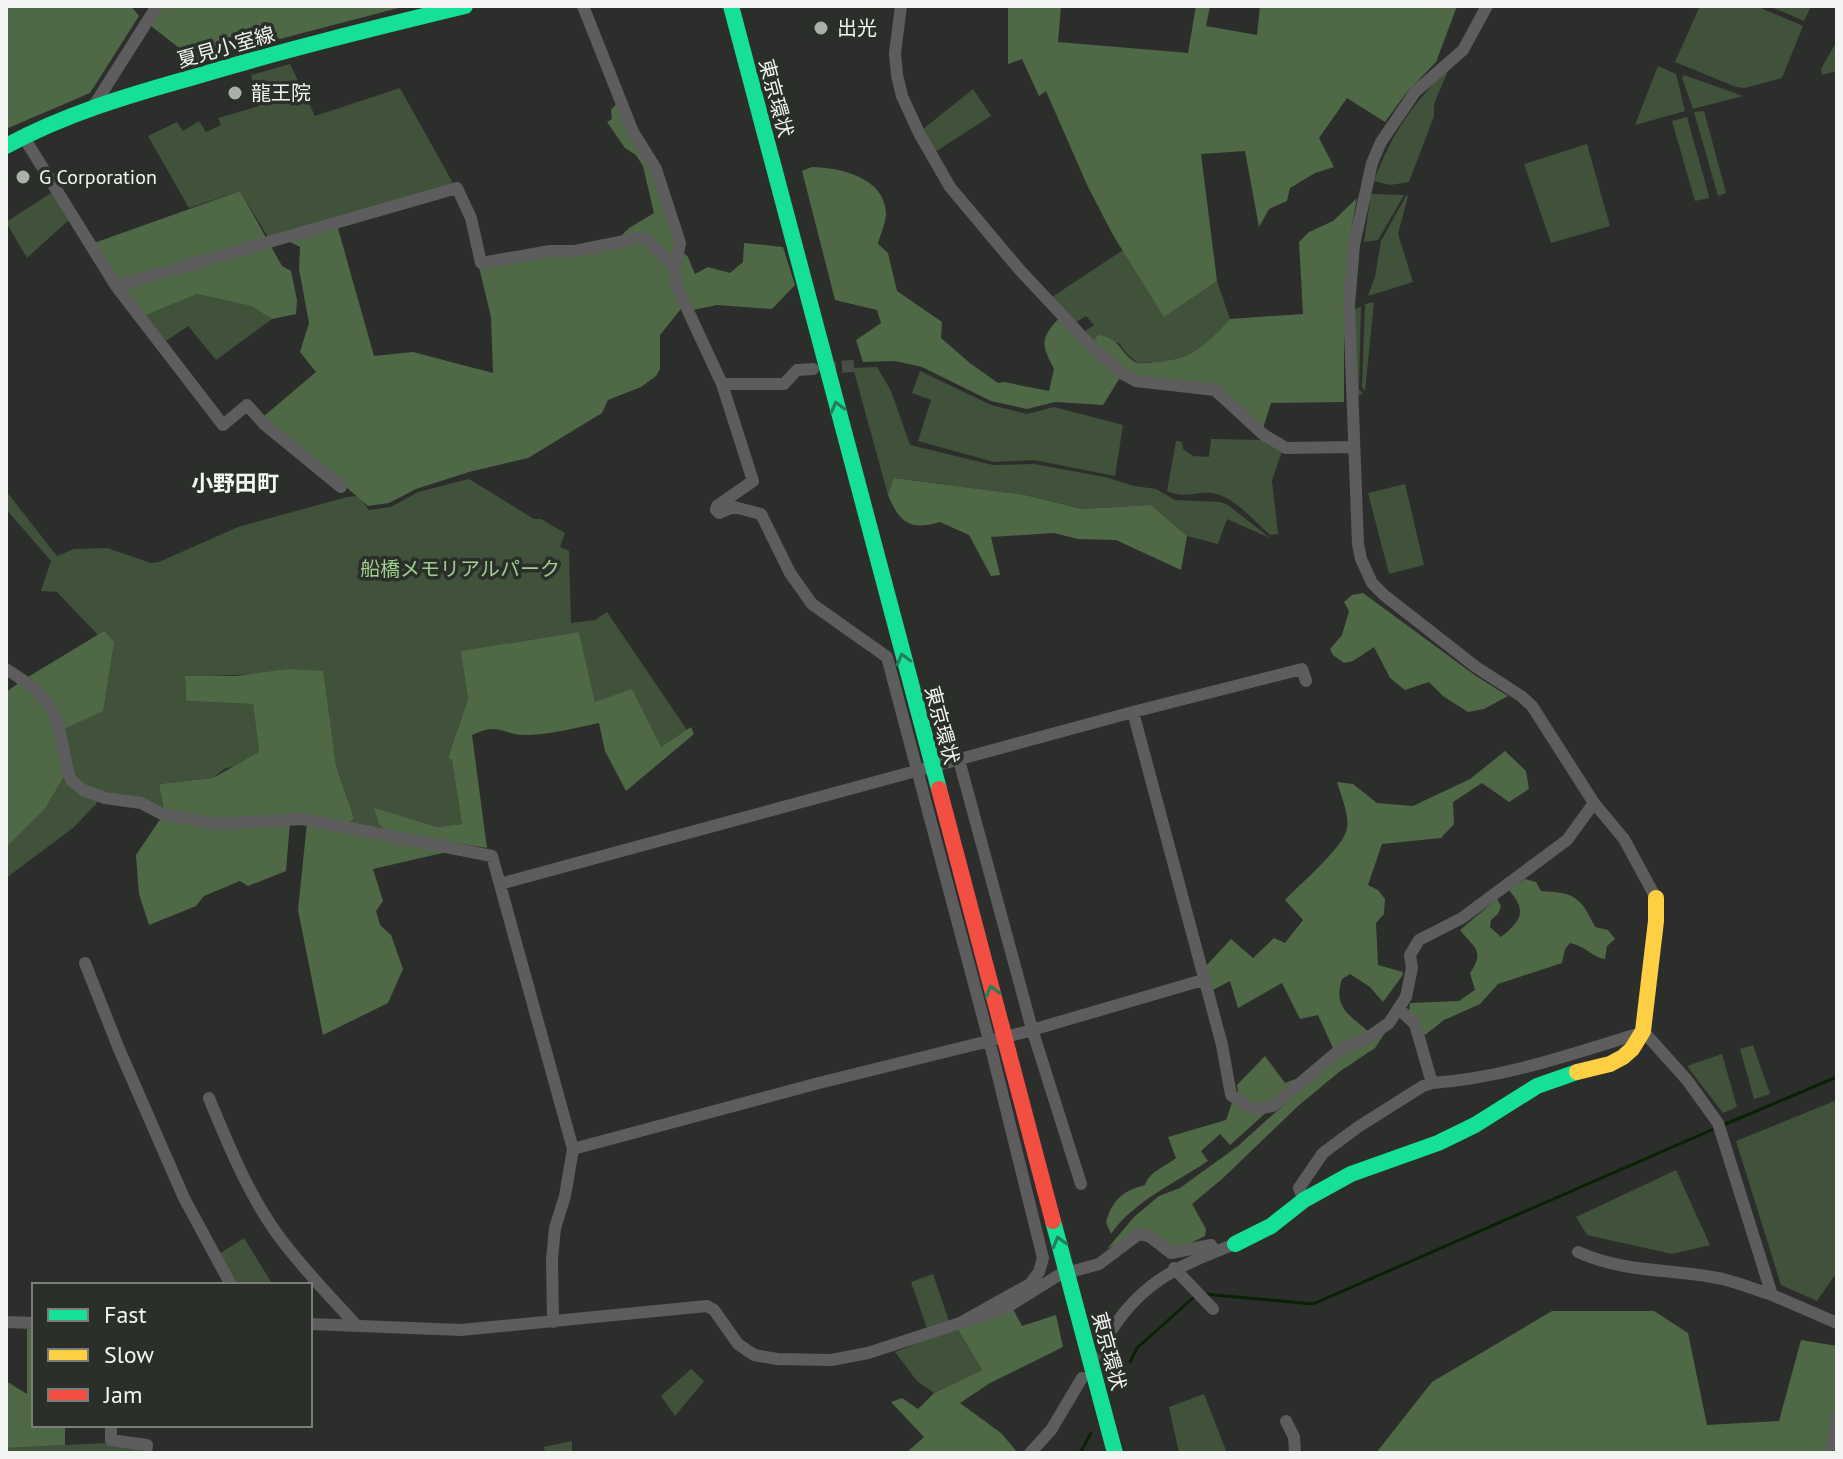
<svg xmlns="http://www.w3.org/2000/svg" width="1843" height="1459" viewBox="0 0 1843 1459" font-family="'PT Sans','Noto Sans JP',sans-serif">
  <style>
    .green { fill: #41523b }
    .forest { fill: #4f6946 }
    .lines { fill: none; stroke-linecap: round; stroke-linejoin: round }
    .stream { stroke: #092204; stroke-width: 3 }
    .street-tunnel { stroke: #4a4c49; stroke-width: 12; stroke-dasharray: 12 6; stroke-linecap: butt }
    .street { stroke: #5c5d5c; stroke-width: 12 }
    .fast { stroke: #16e098; stroke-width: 16 }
    .slow { stroke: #ffcf43; stroke-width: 16 }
    .jam { stroke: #f24e42; stroke-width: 16 }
    .oneway { stroke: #227f5c }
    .poi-dot { fill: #adafac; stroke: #2b2f2a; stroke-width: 3 }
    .labels { text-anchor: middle; stroke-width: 7; stroke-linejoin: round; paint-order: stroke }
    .poi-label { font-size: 20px; fill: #f2f5f2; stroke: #2b2f2a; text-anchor: start }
    .street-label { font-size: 20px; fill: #f2f5f2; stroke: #2b2f2a }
    .park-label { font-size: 20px; fill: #9fce8e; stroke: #2b2f2a }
    .neighbourhood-label { font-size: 22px; font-weight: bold; fill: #f2f5f2; stroke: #2b2f2a }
  </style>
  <rect width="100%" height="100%" fill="#2c2e2b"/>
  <path class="green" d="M1700,6H1756L1803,26L1782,78L1745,88L1736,87L1675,62Z
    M1769,6H1811L1804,21Z
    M1837,41V71L1822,75L1821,69Z
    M290,64L315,116L400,88L454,185L268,237L240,191L189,208L148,136L177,122L183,131L199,121L206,132L221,125L218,118L259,106L251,75Z
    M1658,66L1676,74L1685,111L1635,125Z
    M1445,71L1447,73L1434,104V116L1409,182L1390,185L1374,181C1392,133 1411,107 1445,71Z
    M1684,75L1743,96L1693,109L1682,78Z
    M973,89L991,116L935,152L922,130Z
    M1704,111L1726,193L1718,196L1694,112Z
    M1687,117L1709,196V198L1695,201L1672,121Z
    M1587,144L1610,226L1551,243L1524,164Z
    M53,192L70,219L27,258L6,222Z
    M1371,194L1404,195L1378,240L1364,242Z
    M1406,196H1408L1398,234L1413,282L1368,296L1375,277L1381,241Z
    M1123,250L1164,316L1217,281L1230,319L1204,347L1174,361L1138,363L1127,354L1119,343L1094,341L1085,331L1094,325L1086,316L1076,322L1052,297Z
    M197,294L251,306L272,319L216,360L188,326L163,343L144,316Z
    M1374,302L1365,391L1362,387L1365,304Z
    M1361,306L1359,389L1363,394L1357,396L1354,310Z
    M877,367L891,391L910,445L993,465L1034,464L1105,477L1134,486L1156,489L1175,500L1220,502L1228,505L1270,538L1227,519L1218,544L1187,536L1151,505L1084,509L1025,495L895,478L888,495L853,368Z
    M920,371L991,405L1027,414L1054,407L1123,425L1115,476L1034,460L994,462L918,441L931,400L912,393Z
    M1211,439L1265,440L1282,451L1272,481L1278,534L1270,535C1253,520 1235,497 1212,493C1197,491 1182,499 1167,491L1176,441L1182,442L1183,449L1193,456L1209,457Z
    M469,479L534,519H541L565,533L560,547L569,551L571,623L595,620L607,612L687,730L661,747L595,703L579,632L462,651L468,699L448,756L452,759L462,824L437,827L375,809L388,832L349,823L354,818L336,766L322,671L185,677L186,701L253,704L259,752L239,765L224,769L213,778L159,784L164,811L141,799L86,788L74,777L64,729L104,632L98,635L57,592L41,591L51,561L6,509V491L57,556L74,549L107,548L151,563L159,562L238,527L347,497L358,496L369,510L391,507L418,492Z
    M1405,484L1424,565L1389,574L1368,493Z
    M65,775L97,801L96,804L73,828L6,878V848L45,809Z
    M1753,1045L1770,1094L1754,1099L1740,1049Z
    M1722,1054L1737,1107L1723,1113L1687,1066Z
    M1837,1100V1272L1817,1301L1781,1285L1736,1141Z
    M1676,1170L1710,1245L1672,1254L1587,1235L1576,1217Z
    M244,1238L273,1285H236L219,1254Z
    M933,1274L949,1321L927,1328L911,1282Z
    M957,1328L982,1370L934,1393L917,1381L895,1352Z
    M691,1369L704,1381L675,1416L661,1396Z
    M1204,1394L1227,1453H1179L1169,1407Z
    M572,1441V1453H545L544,1447Z
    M107,1443L143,1449L142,1453H6V1448Z"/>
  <path class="forest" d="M6,6H131L139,16L90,93L6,129Z
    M164,6H406L196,61L151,26Z
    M1008,6H1061L1058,42L1188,53L1196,6H1210L1206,26L1257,35L1260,6H1457L1436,62L1407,92L1385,122L1347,98L1319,138L1334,167L1315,173L1290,188L1287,201L1269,209L1259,227L1245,151L1201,154L1217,281L1164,317L1113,235L1088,187L1046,91L1039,96L1022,59L1008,64Z
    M618,102L655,173L677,242L674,262L644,233L618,239L629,228L654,213L643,166L636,155L625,148L607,122L612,119L611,110Z
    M812,167C841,168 884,177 886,213C886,224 880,234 878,244L888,253L897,291L942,322L941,338L971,364L998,383L1004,382L1049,391L1054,369C1041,344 1040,339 1059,318L1121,376L1103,405L1055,402L1027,409L991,401L922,367L895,361L863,362L856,340L881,323L877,310L835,300L802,171Z
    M240,191L282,266L291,271L297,300L296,314L272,319L251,306L197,294L144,316L94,243Z
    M1357,198C1343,266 1344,333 1344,402L1271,403L1263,428L1225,392L1139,378L1126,370L1094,341L1098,335C1122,338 1122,358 1138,363C1143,364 1152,362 1157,362C1192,360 1207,344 1230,319L1303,314L1299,242L1309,232L1333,221Z
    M337,225L374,356L413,352L493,373L491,317L479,267L641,241L672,269L684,305L660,335V369L656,376L641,387L608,400L602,413L528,458L469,472L416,489L389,503L368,506L264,416L316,372L300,352L309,323L299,269L300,247L284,239Z
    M744,243L783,247L795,285L772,309L717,305L693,310L678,283L682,251L688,257L695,274L708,267L730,273L743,262Z
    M894,478L1025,495L1083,509L1151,505L1187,536L1181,570L1116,540L1078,539L1054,533L991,537L1000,575L991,576L969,535L940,522C910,531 900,523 888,495Z
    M1363,593L1476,676L1508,696L1484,709L1468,712L1443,696L1429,682L1405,690L1390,678L1374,647L1353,661L1344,663L1333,655L1330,649L1342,635L1349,611L1344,602L1352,595Z
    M104,631L114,642L103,711L64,729C55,703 50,694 28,677Z
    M579,632L595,702L632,689L661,747L691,727L694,734L626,791L605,751L599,723C575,728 553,734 528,735C502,736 501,721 472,735L487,848L388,832L379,824L374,808L437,827L462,824L452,760L448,757L468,699L461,651Z
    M289,669L323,671L336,766L354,818L349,823L219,821L164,811L159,784L213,778L259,752L253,704L186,701L185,676H236Z
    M20,682L48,707L65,775L45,809L6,848V692Z
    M1505,751L1526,771L1529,789L1509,802L1482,783L1453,802L1454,824L1441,838L1382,844L1368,885L1378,890L1385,899L1384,914L1376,923L1378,965L1403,972L1402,976L1383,1002L1370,987L1350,974L1342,979C1333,1007 1348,1014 1368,1031L1333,1048L1318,1015L1300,1019L1282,983L1238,1008L1230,981L1213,990L1206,966L1231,939L1253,958L1274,938L1285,943L1303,920L1285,900C1299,885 1340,850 1346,832C1351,818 1341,796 1337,782L1353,784L1377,803L1413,806L1470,779Z
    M161,818L290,821L286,871L248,886L240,881L204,896L196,906L149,925L139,894L136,855Z
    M307,823L451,851L373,869L383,901L376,911L380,925L391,935L403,969L388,1003L323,1035L298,910Z
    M1525,879L1536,882L1541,891C1575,893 1580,896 1595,927L1608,930L1615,939L1607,946L1605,959C1596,959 1585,946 1570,943L1565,949L1562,963L1498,984L1480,1004L1444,1020L1425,1035L1409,1012L1410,1003L1459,1001L1475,990L1470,973C1486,950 1473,947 1460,930L1497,899L1501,906L1498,914L1491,920L1490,927L1501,937C1522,920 1527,911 1509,890Z
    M1388,1028L1375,1048L1339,1072L1298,1106L1222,1179L1192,1204L1206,1229L1205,1236L1177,1250L1151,1233L1126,1239L1107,1249L1134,1217L1159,1196L1180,1188L1238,1146L1340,1054Z
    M1265,1056L1285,1083L1304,1076L1274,1101L1250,1105L1238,1093L1237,1085Z
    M1233,1100L1269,1110L1230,1145L1220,1134L1201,1151L1208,1161C1174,1184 1135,1200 1111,1234L1106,1222C1113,1199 1123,1191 1145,1185C1149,1172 1166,1166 1176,1158L1168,1137L1226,1120Z
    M1013,1309L1022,1326L1056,1315L1063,1347L990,1383L960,1403L1001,1433L1018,1453H906L924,1437L891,1402L902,1398L918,1409L934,1393L982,1370L957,1328Z
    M1552,1311H1654L1688,1333L1707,1425L1779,1421L1801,1340L1837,1346V1453H1376L1432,1382Z
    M27,1329H34V1425H65V1445L6,1448V1381L27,1394Z"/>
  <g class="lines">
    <path class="stream" d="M1723,1125L1837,1077
      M1205,1294L1313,1304L1716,1128
      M1130,1362L1137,1348L1194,1297
      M1080,1453L1091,1433"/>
    <path class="street-tunnel" d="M824,368L855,366
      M1091,1362L1113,1328"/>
    <path class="street" d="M583,6L633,132L656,169L680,243L675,267L676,285L722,384L753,481L717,506L716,510L719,513L734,507L761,514L790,573L812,604L887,657L989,1040L1043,1258L1039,1272L1030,1284L960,1323
      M901,6L895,53L897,75L902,96L919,133L950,187L1018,268L1091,346L1123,374L1136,381L1215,390L1264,435L1286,448L1353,447
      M1487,6L1463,50L1415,92L1381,142L1372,163L1354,245L1349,305L1358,544L1361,559L1372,583L1384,595L1476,667L1521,696L1532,706L1594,803L1624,839L1656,898
      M93,107L157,6
      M23,136L116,286L223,425L247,405L264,424L341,487
      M116,286L457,188L471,218L481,263L550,251H575L644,237L675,267
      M722,384H784L797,370L813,369
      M6,669C59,702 56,714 68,772L71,780L83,790L105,798L141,803L162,814L219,824L303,819L492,856L573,1149L565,1196L555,1228L552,1259L553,1322
      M1133,712L1222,1045L1231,1095L1248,1107L1259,1109L1273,1106L1338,1051L1369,1037L1389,1023L1406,997L1412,968L1410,955L1419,940L1462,918L1567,840L1594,803
      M959,760L1032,1029L1081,1184
      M500,884L1133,712L1302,669L1306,681
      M85,963L119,1049L184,1198L231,1285
      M1399,1009L1415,1024L1432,1083
      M1643,1031L1687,1080L1718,1123L1772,1295L1837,1323
      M209,1098C228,1144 247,1191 275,1231C299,1265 329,1295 356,1325
      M573,1149L819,1083L1025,1032L1203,980
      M1304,1200L1299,1188L1323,1153L1358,1127L1423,1086L1432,1083C1502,1078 1566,1056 1634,1035
      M1578,1252C1622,1272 1667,1269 1712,1277C1733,1280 1753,1289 1772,1295
      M1174,1268L1213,1309
      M6,1322L34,1323
      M310,1324L461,1330L707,1306L714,1310L738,1344L754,1355L777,1359L831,1360L868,1353L1006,1308L1059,1275L1099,1264L1139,1234L1149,1236L1171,1253L1211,1245L1214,1252
      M1113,1328C1145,1279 1184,1264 1235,1244
      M1286,1421L1294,1437L1295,1453
      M111,1425V1440L147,1445L146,1453
      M1030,1453L1051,1430L1082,1378
      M1832,1453L1837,1417"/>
    <path class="fast" d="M731,6L939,789
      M6,146C65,114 129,95 194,77C284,50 374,28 465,6
      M1053,1221L1115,1453
      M1235,1244L1271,1226L1304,1200L1351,1174L1438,1143L1475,1125L1537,1086L1577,1072"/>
    <path class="slow" d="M1577,1072L1610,1064L1623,1057L1632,1049L1643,1031L1656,921V898"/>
    <path class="jam" d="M939,789L1053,1221"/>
  </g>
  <defs><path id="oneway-chevron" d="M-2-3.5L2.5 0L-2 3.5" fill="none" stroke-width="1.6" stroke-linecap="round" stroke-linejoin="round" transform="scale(2)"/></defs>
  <g class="oneway">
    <use href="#oneway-chevron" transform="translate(837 407) rotate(-105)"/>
    <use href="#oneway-chevron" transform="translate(903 659) rotate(-105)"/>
    <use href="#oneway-chevron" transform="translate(992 991) rotate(-105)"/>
    <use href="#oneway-chevron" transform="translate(1059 1242) rotate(-105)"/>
  </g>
  <g class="poi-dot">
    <circle cx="821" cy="28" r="8"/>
    <circle cx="235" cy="93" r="8"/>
    <circle cx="23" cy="177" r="8"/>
  </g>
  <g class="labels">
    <g class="poi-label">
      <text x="837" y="35">出光</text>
      <text x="251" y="100">龍王院</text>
      <text x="39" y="184">G Corporation</text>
    </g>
    <g class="street-label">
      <text transform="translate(226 47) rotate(-16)" y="7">夏見小室線</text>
      <text transform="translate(776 98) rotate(75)" y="7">東京環状</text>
      <text transform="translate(942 725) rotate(75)" y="7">東京環状</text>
      <text transform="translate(1109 1351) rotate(75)" y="7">東京環状</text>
    </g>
    <g class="park-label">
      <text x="460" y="576">船橋メモリアルパーク</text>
    </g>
    <g class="neighbourhood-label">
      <text x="235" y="491">小野田町</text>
    </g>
  </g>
  <rect width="1843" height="1459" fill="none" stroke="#f2f5f2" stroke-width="16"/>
  <rect x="32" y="1283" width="280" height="144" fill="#2b2f2a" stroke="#7b7e7a" stroke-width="2"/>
  <rect x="48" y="1309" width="40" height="12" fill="#16e098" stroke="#7b7e7a" stroke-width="2"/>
  <text x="104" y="1323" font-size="24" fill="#f2f5f2">Fast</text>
  <rect x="48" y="1349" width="40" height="12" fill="#ffcf43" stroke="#7b7e7a" stroke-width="2"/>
  <text x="104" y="1363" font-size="24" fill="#f2f5f2">Slow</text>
  <rect x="48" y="1389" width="40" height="12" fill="#f24e42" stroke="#7b7e7a" stroke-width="2"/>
  <text x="104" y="1403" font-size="24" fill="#f2f5f2">Jam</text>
</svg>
